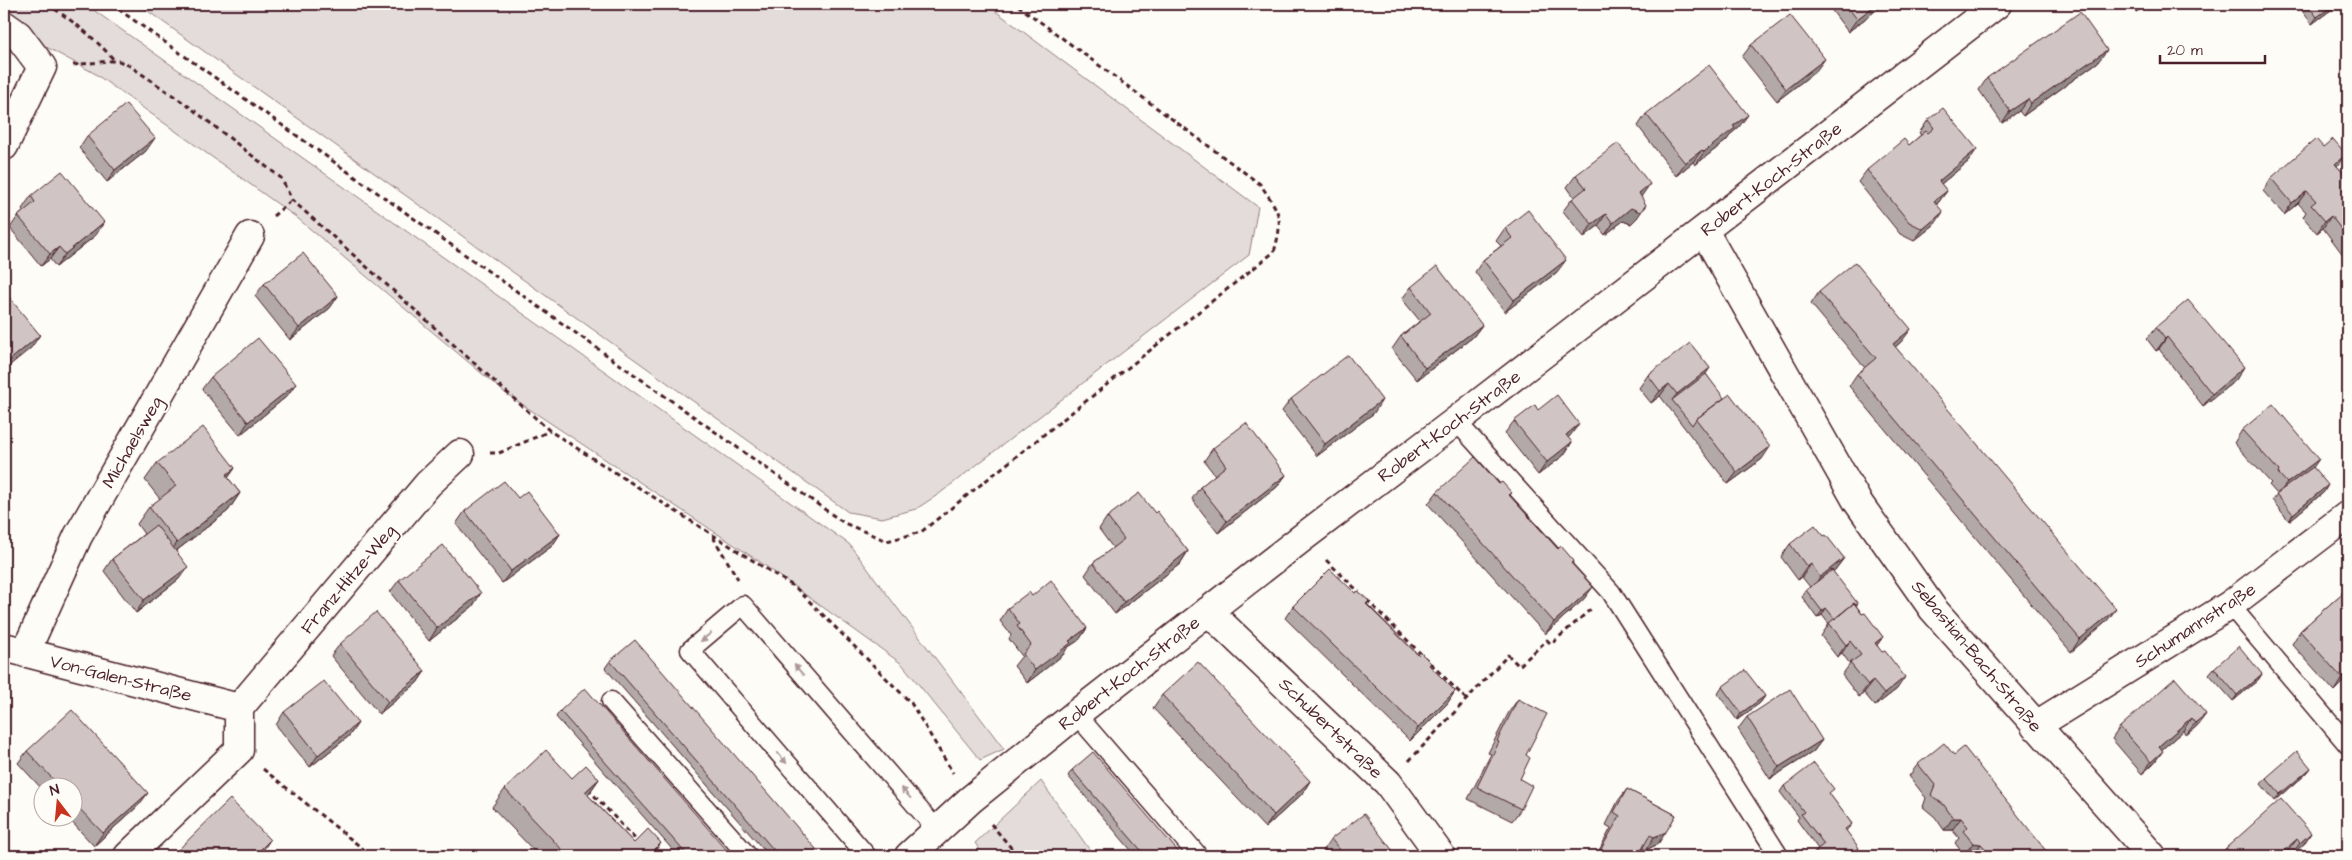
<svg xmlns="http://www.w3.org/2000/svg" width="2352" height="860" viewBox="0 0 2352 860" font-family="'Architects Daughter',sans-serif">
  <style>
    .green { fill: #e3dcda; stroke: #967e82 }
    .lines { fill: none; stroke-linecap: round; stroke-linejoin: round }
    .lane-casing { stroke: #4a1f2b; stroke-width: 21 }
    .street-casing { stroke: #4a1f2b; stroke-width: 31 }
    .path { stroke: #4a1f2b; stroke-width: 3; stroke-dasharray: 5 4; stroke-linecap: butt }
    .lane { stroke: #fdfcf7; stroke-width: 18 }
    .street { stroke: #fdfcf7; stroke-width: 28 }
    .wall { fill: #b3a9a9; stroke: #4a1f2b }
    .shaded-wall { fill: #928a89; stroke: #4a1f2b }
    .building { fill: #d0c5c4; stroke: #4a1f2b }
    .oneway { fill: #ac999b }
    .labels { text-anchor: middle; stroke-width: 4; stroke-linejoin: round; paint-order: stroke }
    .street-label { font-size: 18px; fill: #4a1f2b; stroke: #fdfcf7 }
  </style>
  <rect width="100%" height="100%" fill="#fdfcf7"/>
  <filter id="ink" filterUnits="userSpaceOnUse"><feTurbulence type="fractalNoise" baseFrequency=".02" numOctaves="2"/><feDisplacementMap in="SourceGraphic" scale="10" xChannelSelector="R" yChannelSelector="G"/><feConvolveMatrix kernelMatrix="1 2 1 2 8 2 1 2 1" color-interpolation-filters="sRGB"/></filter>
  <g filter="url(#ink)">
    <path class="green" d="M4,4H85L849,544L1004,749L980,760L902,664L760,562L505,393L296,217L94,73L37,42L4,18Z
      M138,4H986L1258,207L1249,255L939,494L916,509L882,518L848,512Z
      M1041,781L1094,856H984L975,843Z"/>
    <g class="lines">
      <g class="lane-casing">
        <path id="lane" d="M1456,421L1611,592L1779,856
          M2230,605L2348,745
          M611,701L748,856
          M1076,714L1196,853
          M867,856L690,650L743,605L937,830"/>
      </g>
      <g class="street-casing">
        <path id="street" d="M4,25L18,35L42,67L4,146
          M1704,231L1857,501L1933,609L2152,856
          M1208,611L1388,783L1441,856
          M4,647L239,708
          M25,653L78,536L250,236
          M239,708L428,484L460,454
          M2035,726L2230,605L2348,515
          M128,856L239,750V708
          M909,856L970,800L1076,714L1302,538L1456,421L1997,4"/>
      </g>
      <path class="path" d="M47,4C73,21 94,37 115,61
        M111,4L844,523L887,541L921,532L1274,252C1284,217 1280,213 1260,184L1016,4
        M73,65L108,61H119L130,66L187,105L281,178L292,200L550,431L796,588L911,703L953,773
        M273,216L292,200
        M490,453H499L550,431
        M713,537L738,579
        M1326,560L1359,592
        M1367,600L1466,699
        M1409,761L1508,655L1519,666L1547,640L1551,644L1591,609
        M263,769L372,856
        M588,789L639,843
        M991,824L1018,856"/>
      <use href="#lane" class="lane"/>
      <use href="#street" class="street"/>
    </g>
    <path class="wall" d="M1827,4H1884L1848,32Z
      M2130,4H2148L2136,12Z
      M2297,4H2339L2312,24Z
      M1751,45L1816,71L1777,101L1742,57Z
      M2098,62L2023,116L2019,111L2002,123L1979,90L1987,78Z
      M1646,114L1739,127L1732,133L1726,141L1695,165L1693,162L1676,176L1638,126Z
      M1928,120L1969,161L1941,184L1947,191L1937,204L1935,224L1914,241L1900,234L1858,182L1867,170L1909,145L1921,135L1919,133Z
      M87,136L146,151L107,182L79,148Z
      M2337,166L2348,178V252L2344,256L2323,228L2317,233L2303,217L2306,212L2298,203L2284,215L2263,191L2271,178Z
      M1576,175L1641,197L1637,218L1631,224L1623,221L1605,235L1598,226L1584,237L1563,211L1572,199L1574,197L1567,187Z
      M31,196L104,222L96,235L56,267L50,259L41,266L10,228L18,216L24,211L22,209Z
      M1505,228L1557,272L1505,312L1475,272L1483,260L1501,246L1496,241Z
      M264,284L338,296L330,308L290,340L255,296Z
      M1411,287L1482,325L1473,337L1417,380L1392,349L1401,336L1420,321L1402,299Z
      M1819,292L1902,341L1895,347L2107,621L2071,652L1849,386L1857,374L1865,368L1811,304Z
      M2156,327L2236,380L2203,406L2159,349L2156,351L2147,339Z
      M1706,374L1762,459L1728,484L1660,396L1651,403L1639,388L1648,375Z
      M211,377L287,396L240,435L202,389Z
      M1291,399L1374,413L1317,456L1282,411Z
      M1538,410L1570,436L1568,438L1572,442L1564,455L1538,475L1505,433L1514,421Z
      M2242,430L2313,467L2324,492L2289,521L2272,500L2277,494L2269,485L2271,483L2234,443Z
      M1213,448L1286,475L1277,487L1218,533L1192,499L1200,487L1215,475L1204,461Z
      M157,463L235,468L228,478L240,493L228,511L176,551L179,579L136,613L104,571L112,559L144,534L137,524L149,507L160,499L145,480Z
      M1499,484L1512,493L1510,495L1558,549L1574,561L1572,564L1584,599L1545,634L1428,504L1437,492Z
      M518,498L560,534L552,546L502,583L456,524L465,511Z
      M1155,513L1188,551L1180,564L1115,614L1085,575L1093,563L1113,548L1099,529L1107,517Z
      M1824,536L1844,558L1833,572L1862,614L1883,637L1877,645L1897,689L1875,706L1864,693L1859,697L1842,675L1850,664L1842,653L1837,657L1821,636L1829,624L1822,615L1817,618L1802,597L1806,590L1810,587L1802,577L1798,580L1781,557L1790,544Z
      M399,580L473,606L429,641L390,592Z
      M2348,588V677L2334,691L2292,644L2300,631Z
      M1355,593L1369,601L1367,604L1455,691L1447,704L1410,741L1285,618L1293,606Z
      M1032,596L1087,628L1079,640L1067,648L1063,655L1027,683L1014,666L1022,656L1009,639L1011,635L1000,621L1008,608Z
      M340,644L425,671L417,683L379,714L331,656Z
      M610,661L822,856H769L605,668Z
      M2214,668L2262,674L2258,680L2233,701L2209,674Z
      M1722,687L1765,696L1760,703L1737,720L1718,694Z
      M1162,695L1310,781L1302,794L1265,828L1153,708Z
      M1518,699L1526,755L1520,779L1521,809L1512,821L1468,799L1491,754L1488,753L1509,712Z
      M560,711L732,856H678L556,717Z
      M284,712L358,723L349,736L310,767L276,725Z
      M2206,714L2197,726L2186,735L2183,731L2162,749L2154,763L2142,774L2112,739L2120,727Z
      M1747,717L1822,740L1813,752L1770,779L1738,729Z
      M27,751L139,805L94,846L68,818H72V788H42V789L18,763Z
      M1954,755L2050,856H1973L1964,855L1955,843L1959,838L1952,830H1944L1935,817L1923,807L1926,798L1909,776L1918,764Z
      M2311,768L2306,774L2275,801L2261,784L2266,778Z
      M1072,770L1182,856H1136L1068,776Z
      M572,778L599,779L588,795L634,843L652,856H539L492,807L505,789Z
      M1784,786L1830,795L1852,824L1846,831L1855,854L1853,856H1811L1815,851L1818,849L1797,820L1799,817L1780,792Z
      M1627,789L1676,815L1658,844L1646,850L1643,848L1638,856H1596L1611,828L1606,825L1618,801Z
      M2311,833L2303,845L2291,855L2288,851L2283,856H2220L2226,848Z
      M1331,839L1397,856H1326L1323,851Z
      M262,852L258,856H172L175,853Z"/>
    <path class="shaded-wall" d="M1877,4H1884L1848,32L1857,19Z
      M2142,4H2148L2136,12Z
      M2335,4H2339L2312,24L2317,17Z
      M2107,50L2098,62L2023,116L2031,103Z
      M1825,59L1816,71L1777,101L1786,89Z
      M2028,99L2019,111L2002,123L2010,111Z
      M1748,115L1739,127L1732,133L1726,141L1695,165L1704,152L1733,126Z
      M155,138L146,151L107,182L115,170Z
      M1977,149L1969,161L1930,193L1939,181Z
      M1702,150L1693,162L1676,176L1685,163Z
      M2346,154L2337,166L2335,164Z
      M1650,184L1641,197L1639,193Z
      M1947,191L1938,203L1926,213L1934,201Z
      M2307,191L2298,203L2284,215L2292,203Z
      M1646,205L1637,218L1631,224L1623,221L1605,235L1613,223L1631,208Z
      M1943,212L1935,224L1914,241L1923,229Z
      M1606,214L1598,226L1584,237L1592,224Z
      M2331,216L2323,228L2317,233L2325,221Z
      M104,222L96,235L56,267L65,254Z
      M59,247L50,259L41,266L50,254Z
      M1566,260L1557,272L1505,312L1514,300Z
      M338,296L330,308L290,340L299,328Z
      M1482,325L1473,337L1417,380L1425,368Z
      M1911,329L1902,341L1884,357L1893,344Z
      M40,335L31,348L4,370V365Z
      M2167,337L2159,349L2156,351L2165,339Z
      M2244,367L2236,380L2203,406L2212,394Z
      M1710,368L1701,381L1672,400L1677,394Z
      M296,384L287,396L240,435L248,422Z
      M1669,384L1660,396L1651,403L1660,391Z
      M1382,400L1374,413L1317,456L1325,444Z
      M1579,424L1570,436L1557,447L1566,435Z
      M1572,442L1564,455L1538,475L1547,462Z
      M1770,447L1762,459L1728,484L1737,472Z
      M2319,459L2310,472L2278,495L2287,483Z
      M235,468L223,485L226,475Z
      M1286,475L1277,487L1218,533L1227,521Z
      M2328,485L2324,492L2289,521L2293,514Z
      M240,493L228,511L164,560L177,543Z
      M560,534L552,546L502,583L511,571Z
      M1188,551L1180,564L1115,614L1124,602Z
      M1844,558L1835,570L1812,589L1820,577Z
      M1811,564L1802,577L1798,580L1807,567Z
      M188,567L179,579L136,613L144,600Z
      M1593,587L1584,599L1545,634L1554,622Z
      M481,593L473,606L429,641L437,628Z
      M1826,608L1822,615L1817,618L1822,611Z
      M2116,609L2107,621L2071,652L2080,639Z
      M1087,628L1079,640L1067,648L1063,655L1027,683L1035,670L1069,641Z
      M1883,637L1874,649L1875,643Z
      M1850,641L1842,653L1837,657L1846,645Z
      M425,671L417,683L379,714L388,702Z
      M2348,673V677L2334,691L2342,678Z
      M2262,674L2258,680L2233,701L2237,695Z
      M1905,677L1897,689L1875,706L1884,694Z
      M1873,681L1864,693L1859,697L1868,685Z
      M1455,691L1447,704L1410,741L1418,728Z
      M1765,696L1760,703L1737,720L1741,713Z
      M2206,714L2197,726L2186,735L2195,723Z
      M2191,718L2183,731L2151,759L2159,746Z
      M358,723L349,736L310,767L318,755Z
      M1822,740L1813,752L1770,779L1779,767Z
      M2163,751L2154,763L2142,774L2151,762Z
      M2311,768L2306,774L2275,801L2280,794Z
      M599,779L587,796L585,792Z
      M1310,781L1302,794L1265,828L1274,815Z
      M148,793L139,805L94,846L103,833Z
      M1953,818H1961L1952,830H1944Z
      M1666,832L1658,844L1646,850L1654,837Z
      M2311,833L2303,845L2291,855L2300,843Z
      M2297,839L2288,851L2283,856H2278Z
      M270,840L262,852L258,856H254Z
      M661,843L652,856H648Z
      M1973,843L1981,844L1973,856L1964,855Z
      M1859,848L1855,854L1853,856H1848Z"/>
    <path class="building" d="M1845,4H1877L1857,19Z
      M2307,4H2335L2317,17Z
      M2080,12L2107,50L2031,103L2028,99L2010,111L1987,78Z
      M1790,15L1825,59L1786,89L1751,45Z
      M1709,65L1748,115L1733,126L1735,128L1704,152L1702,150L1685,163L1646,114Z
      M126,104L155,138L115,170L87,136Z
      M1943,108L1977,149L1939,181L1947,191L1934,201L1943,212L1923,229L1909,222L1867,170L1904,139L1909,145L1926,131L1928,133L1934,128L1928,120Z
      M2316,139L2323,147L2333,139L2346,154L2335,164L2348,178V238L2331,216L2325,221L2311,205L2316,201L2307,191L2292,203L2271,178Z
      M1618,143L1650,184L1639,193L1646,205L1640,212L1631,208L1613,223L1606,214L1592,224L1572,199L1586,188L1576,175Z
      M62,171L104,222L65,254L59,247L50,254L18,216L35,202L31,196Z
      M1528,210L1566,260L1514,300L1483,260L1512,238L1505,228Z
      M303,253L338,296L299,328L264,284Z
      M1855,262L1911,329L1893,344L2116,609L2080,639L1857,374L1876,358L1819,292Z
      M1437,266L1482,325L1425,368L1401,336L1431,313L1411,287Z
      M4,291L40,335L4,365Z
      M2188,300L2244,367L2212,394L2167,337L2165,339L2156,327Z
      M258,338L296,384L248,422L211,377Z
      M1690,343L1710,368L1677,394L1669,384L1660,391L1648,375Z
      M1348,355L1382,400L1325,444L1291,399Z
      M1706,374L1724,398L1696,419L1692,425L1672,400Z
      M1730,394L1770,447L1737,472L1696,419Z
      M1557,395L1579,424L1566,435L1572,442L1547,462L1514,421L1535,405L1538,410Z
      M2273,404L2319,459L2287,483L2278,473L2279,471L2242,430Z
      M1246,423L1286,475L1227,521L1200,487L1226,466L1213,448Z
      M203,427L235,468L226,475L240,493L177,543L149,507L176,486L157,463Z
      M1475,457L1499,484L1502,482L1512,493L1509,495L1558,549L1561,546L1574,561L1571,563L1593,587L1554,622L1437,492Z
      M2313,467L2328,485L2293,514L2276,494Z
      M504,481L518,498L527,491L560,534L511,571L465,511Z
      M1139,493L1155,513L1157,511L1188,551L1124,602L1093,563L1124,539L1107,517Z
      M156,525L188,567L144,600L112,559Z
      M1815,525L1824,536L1826,535L1844,558L1820,577L1811,564L1807,567L1790,544Z
      M443,545L481,593L437,628L399,580Z
      M1330,569L1355,593L1358,591L1369,601L1366,604L1418,655L1420,652L1431,663L1429,665L1455,691L1418,728L1293,606Z
      M1832,570L1858,604L1856,605L1854,603L1835,619L1826,608L1822,611L1806,590Z
      M1051,580L1087,628L1069,641L1071,643L1035,670L1023,654L1031,645L1017,626L1020,624L1008,608L1029,592L1032,596Z
      M2348,588V673L2342,678L2300,631Z
      M1854,603L1862,614L1865,613L1883,637L1875,643L1882,652L1885,651L1905,677L1884,694L1873,681L1868,685L1850,663L1861,655L1850,641L1846,645L1829,623Z
      M376,612L425,671L388,702L340,644Z
      M635,640L822,856H779L610,661Z
      M2239,646L2262,674L2237,695L2214,668Z
      M1198,662L1310,781L1274,815L1162,695Z
      M1745,670L1765,696L1741,713L1722,687Z
      M2175,678L2206,714L2195,723L2191,718L2159,746L2163,751L2151,762L2120,727Z
      M324,681L358,723L318,755L284,712Z
      M585,688L732,856H688L560,711Z
      M1790,689L1822,740L1779,767L1747,717Z
      M1518,699L1547,714L1526,755L1530,758L1520,779L1532,786L1521,809L1477,787L1499,742L1497,741Z
      M72,710L148,793L103,833L72,801V788H61L27,751Z
      M1944,743L1954,755L1964,747L2050,856H1983V855L1988,851L1981,844L1973,843L1963,831L1968,827L1961,818H1953L1944,805L1931,795L1935,785L1918,764Z
      M546,750L572,778L586,765L599,779L585,792L634,843L648,829L661,843L648,856H568L505,789Z
      M2297,751L2311,768L2280,794L2266,778Z
      M1093,752L1182,856H1146L1072,770Z
      M1814,763L1834,789L1829,793L1852,824L1845,829L1859,848L1848,856H1819L1815,851L1824,844L1801,814L1804,812L1784,786Z
      M1627,789L1676,815L1666,832L1654,837L1650,835L1638,856H1597L1620,816L1614,812Z
      M230,799L270,840L254,856H178L175,853Z
      M2281,799L2311,833L2300,843L2297,839L2278,856H2234L2226,848Z
      M1364,814L1397,856H1345L1331,839Z"/>
    <defs><path id="oneway-solid" d="M-6-.8H1V-3.2L6.5 0L1 3.2V.8H-6Z" transform="scale(1.25)"/></defs>
    <g class="oneway">
      <use href="#oneway-solid" transform="translate(706 637) rotate(140)"/>
      <use href="#oneway-solid" transform="translate(799 670) rotate(-131)"/>
      <use href="#oneway-solid" transform="translate(782 758) rotate(49)"/>
      <use href="#oneway-solid" transform="translate(906 793) rotate(-131)"/>
    </g>
  </g>
  <g class="labels">
    <g class="street-label">
      <text transform="translate(1771 179) rotate(-38)" y="6">Robert-Koch-Straße</text>
      <text transform="translate(1449 426) rotate(-37)" y="6">Robert-Koch-Straße</text>
      <text transform="translate(132 442) rotate(-60)" y="6">Michaelsweg</text>
      <text transform="translate(348 579) rotate(-50)" y="6">Franz-Hitze-Weg</text>
      <text transform="translate(2195 625) rotate(-33)" y="6">Schumannstraße</text>
      <text transform="translate(1977 656) rotate(50)" y="6">Sebastian-Bach-Straße</text>
      <text transform="translate(1129 673) rotate(-38)" y="6">Robert-Koch-Straße</text>
      <text transform="translate(121 678) rotate(14)" y="6">Von-Galen-Straße</text>
      <text transform="translate(1331 728) rotate(44)" y="6">Schubertstraße</text>
    </g>
  </g>
  <rect width="2352" height="860" fill="none" stroke="#fdfcf7" stroke-width="20"/>
  <rect x="10" y="10" width="2332" height="840" fill="none" stroke="#4a1f2b" stroke-width="2" filter="url(#ink)"/>
  <g transform="translate(58 802) rotate(344)"><circle r="24" fill="#fdfcf7" stroke="#b5a4a5"/>
  <path d="M0-4L9 19L0 12L-9 19Z" fill="#c8321e"/>
  <text y="-8" font-size="14" font-weight="bold" text-anchor="middle" fill="#4a1f2b">N</text>
  </g>
  <path d="M2160 55v8h105v-8" fill="none" stroke="#4a1f2b" stroke-width="2.5"/>
  <text x="2167" y="55" font-size="15" fill="#4a1f2b" stroke="#fdfcf7" stroke-width="4" paint-order="stroke">20 m</text>
</svg>
